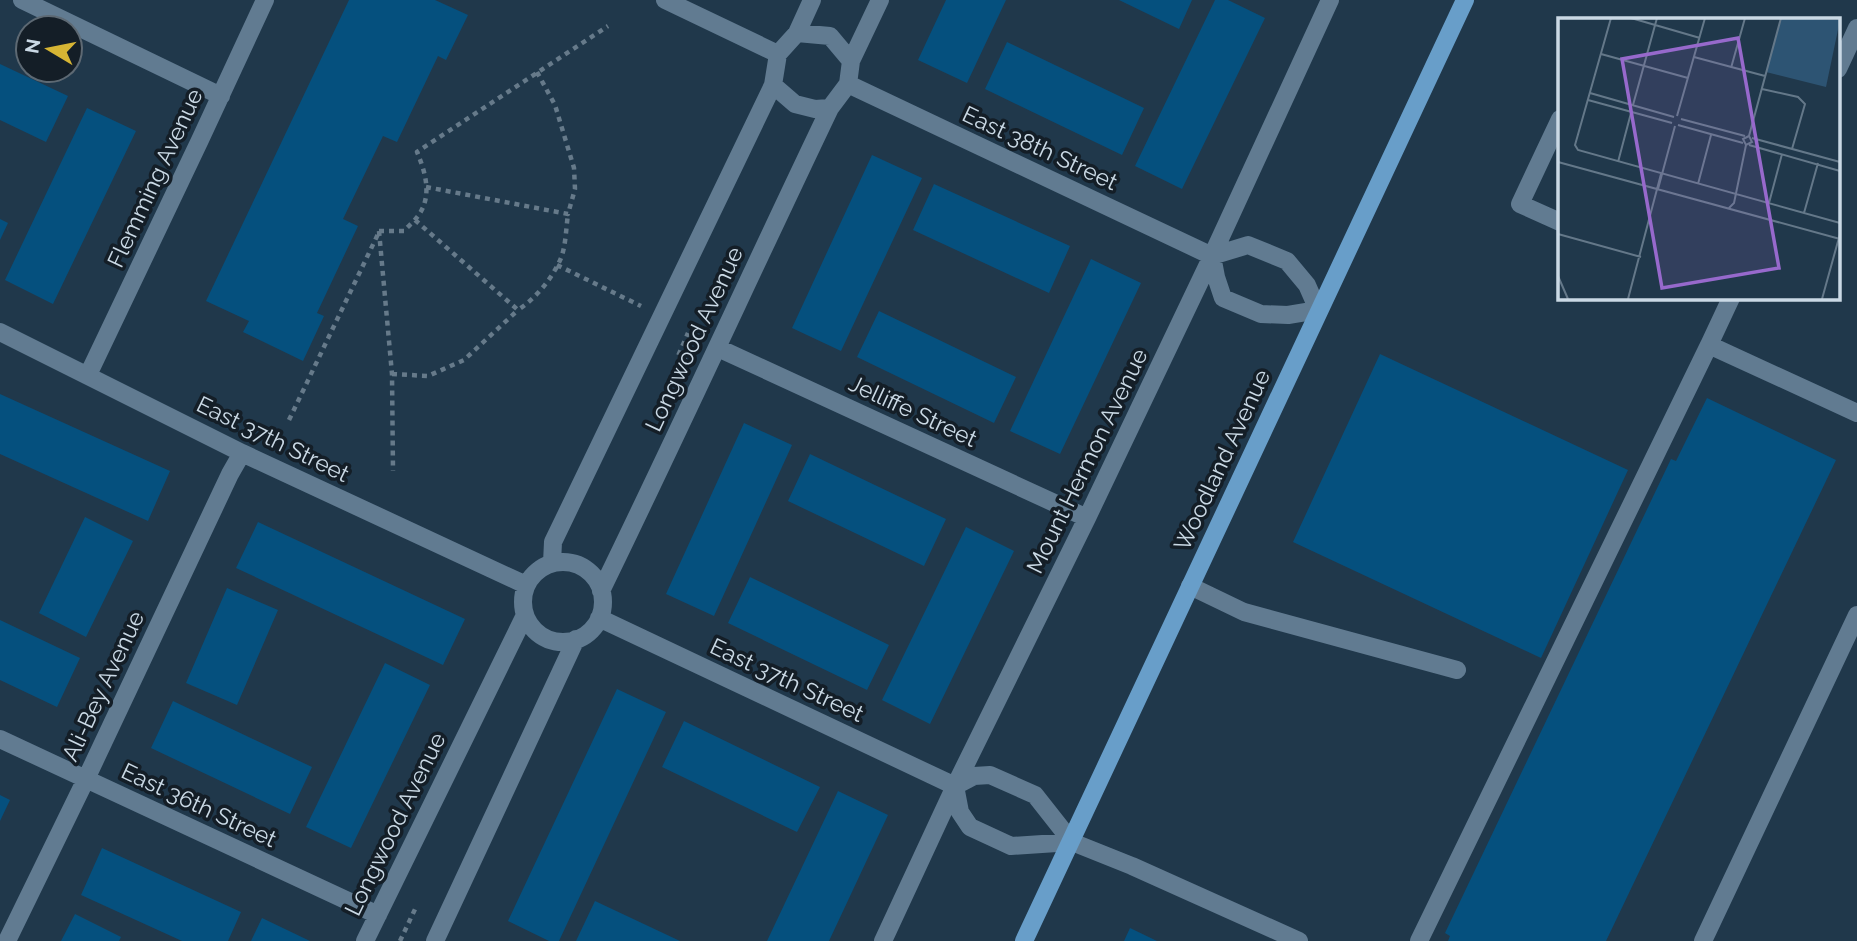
<svg xmlns="http://www.w3.org/2000/svg" width="1857" height="941" viewBox="0 0 1857 941" font-family="Raleway,sans-serif">
  <style>
    .building { fill: #05507e }
    .lines { fill: none; stroke-linecap: round; stroke-linejoin: round }
    .path { stroke: #667a8a; stroke-width: 4.5; stroke-dasharray: 5 5; stroke-linecap: butt }
    .minor { stroke: #617b91; stroke-width: 18 }
    .major { stroke: #689ec9; stroke-width: 18 }
    .labels { text-anchor: middle; stroke-width: 7; stroke-linejoin: round; paint-order: stroke }
    .street-label { font-size: 23px; fill: #cad9e5; stroke: #141e27 }
    .inset-road { fill: none; stroke: #647889; stroke-width: 2 }
    .view { fill: #9769cc; fill-opacity: 0.15; stroke: #9769cc; stroke-width: 3.5 }
    .inset-edge { fill: none; stroke: #cad9e5; stroke-width: 3.5 }
  </style>
  <rect width="100%" height="100%" fill="#20384b"/>
  <path class="building" d="M349,0H435L468,15L446,60L438,56L397,142L383,136L343,219L358,226L317,313L324,316L303,361L243,332L249,321L206,301Z
    M946,0H1006L967,83L918,60Z
    M1119,0H1192L1179,29Z
    M1215,0H1228L1265,18L1182,189L1135,166Z
    M1007,42L1144,108L1122,155L985,89Z
    M0,64L68,96L46,142L0,120Z
    M87,108L136,131L53,304L5,280Z
    M872,155L922,178L841,351L792,328Z
    M934,184L1070,246L1049,293L913,230Z
    M0,219L8,223L0,240Z
    M1091,259L1141,283L1060,454L1010,431Z
    M879,311L1016,377L994,423L857,357Z
    M1380,354L1628,470L1541,658L1293,542Z
    M0,394L170,471L148,521L0,454Z
    M1707,398L1836,460L1606,941H1448L1450,936L1445,933L1671,459L1676,461Z
    M744,423L792,445L714,616L666,594Z
    M810,454L946,519L924,566L788,501Z
    M85,517L133,541L86,637L39,613Z
    M258,522L465,619L443,665L236,568Z
    M966,527L1014,551L930,724L882,700Z
    M750,577L889,645L867,690L728,623Z
    M227,588L278,610L237,705L186,683Z
    M0,620L80,658L57,707L0,680Z
    M385,663L430,685L351,848L306,827Z
    M617,689L666,712L559,941H549L508,921Z
    M173,701L312,767L290,814L151,748Z
    M684,721L820,787L797,832L662,767Z
    M838,791L888,815L829,941H767Z
    M0,795L10,800L0,821Z
    M102,848L241,912L228,941H182L81,895Z
    M595,901L680,941H576Z
    M75,914L121,937L119,941H61Z
    M262,918L310,941H251Z
    M1130,928L1157,941H1124Z"/>
  <g class="lines">
    <path class="path" d="M426,187L568,214L575,189L574,168L555,105L537,72
      M415,220L518,310C536,298 552,279 561,258C566,245 566,228 568,214
      M379,231H404C409,225 416,220 420,213C432,194 425,171 417,152L608,26
      M379,231L392,374L393,471
      M557,265L641,306
      M686,360L678,356L688,333
      M392,374L428,376L464,360L518,310
      M289,420L379,232
      M400,941L417,905"/>
    <path class="minor" d="M22,0L221,96
      M665,0L778,54
      M797,33L830,36L851,61L848,84L830,108L815,109L795,104L773,85L778,54Z
      M797,33L812,0
      M851,61L880,0
      M1838,69L1857,28
      M848,84L1212,256L1248,245L1287,261L1307,285L1318,310L1288,315L1261,314L1223,298L1216,277L1212,256
      M1560,119L1520,204L1560,222
      M1731,298L1709,345L1857,413
      M0,332L242,453L526,585
      M718,348L1087,518
      M88,375L200,140L265,0
      M523 602a40 40 0 1 1 80 0a40 40 0 1 1-80 0Z
      M552,563L553,542L773,85
      M1190,586L1244,612L1457,670
      M601,591C679,431 753,269 830,108
      M599,618L955,786
      M0,739L378,915
      M955,786L960,812L970,827L1011,846L1072,842L1132,866L1299,941
      M955,786L974,776L990,775L1035,795L1072,842
      M7,941L86,779L230,474L242,453
      M365,941L525,615
      M435,941L576,639
      M883,941L955,786L1087,518L1212,256L1330,0
      M1419,941L1709,345
      M1703,941L1857,615"/>
    <path class="major" d="M1024,941L1465,0"/>
  </g>
  <g class="labels">
    <g class="street-label">
      <text transform="translate(1040 148) rotate(25)" y="8">East 38th Street</text>
      <text transform="translate(155 178) rotate(-65)" y="8">Flemming Avenue</text>
      <text transform="translate(694 339) rotate(-65)" y="8">Longwood Avenue</text>
      <text transform="translate(913 411) rotate(25)" y="8">Jelliffe Street</text>
      <text transform="translate(273 439) rotate(26)" y="8">East 37th Street</text>
      <text transform="translate(1222 460) rotate(-65)" y="8">Woodland Avenue</text>
      <text transform="translate(1087 461) rotate(-64)" y="8">Mount Hermon Avenue</text>
      <text transform="translate(787 680) rotate(25)" y="8">East 37th Street</text>
      <text transform="translate(103 686) rotate(-65)" y="8">Ali-Bey Avenue</text>
      <text transform="translate(199 805) rotate(25)" y="8">East 36th Street</text>
      <text transform="translate(395 824) rotate(-64)" y="8">Longwood Avenue</text>
    </g>
  </g>
  <g transform="translate(1558 18)">
    <rect width="282" height="282" fill="#20384b"/>
    <path d="M223,0L282,2L268,69L208,54Z" fill="#2d5473"/>
    <path class="inset-road" d="M53,0L17,127L20,132L282,205M73,0L142,20M43,36L130,60M136,39L207,58M173,50L187,0M204,71L240,79L247,86L234,131M32,75L116,99M30,82L114,105M75,87L99,0M119,98L147,0M123,101L187,118M120,107L185,125M191,118L185,121L188,127L194,124L191,118L223,0M194,120L282,144M191,127L282,153M0,144L282,221M60,144L73,95M140,166L153,117M100,171L117,108M211,185L224,136M171,190L176,185L188,127M246,195L260,145M0,216L83,239M0,258L10,281M70,281L103,156M264,281L282,216"/>
    <path class="view" d="M180,20L221,250L104,270L64,41Z"/>
    <rect width="282" height="282" class="inset-edge"/>
  </g>
  <g transform="translate(49 49) rotate(280)"><circle r="33" fill="#141e27" stroke="#5d6973" stroke-width="2"/>
  <path d="M0-5L12 26L0 18L-12 26Z" fill="#d6b534"/>
  <text y="-10" font-size="19" font-weight="bold" text-anchor="middle" fill="#cad9e5">N</text>
  </g>
</svg>
